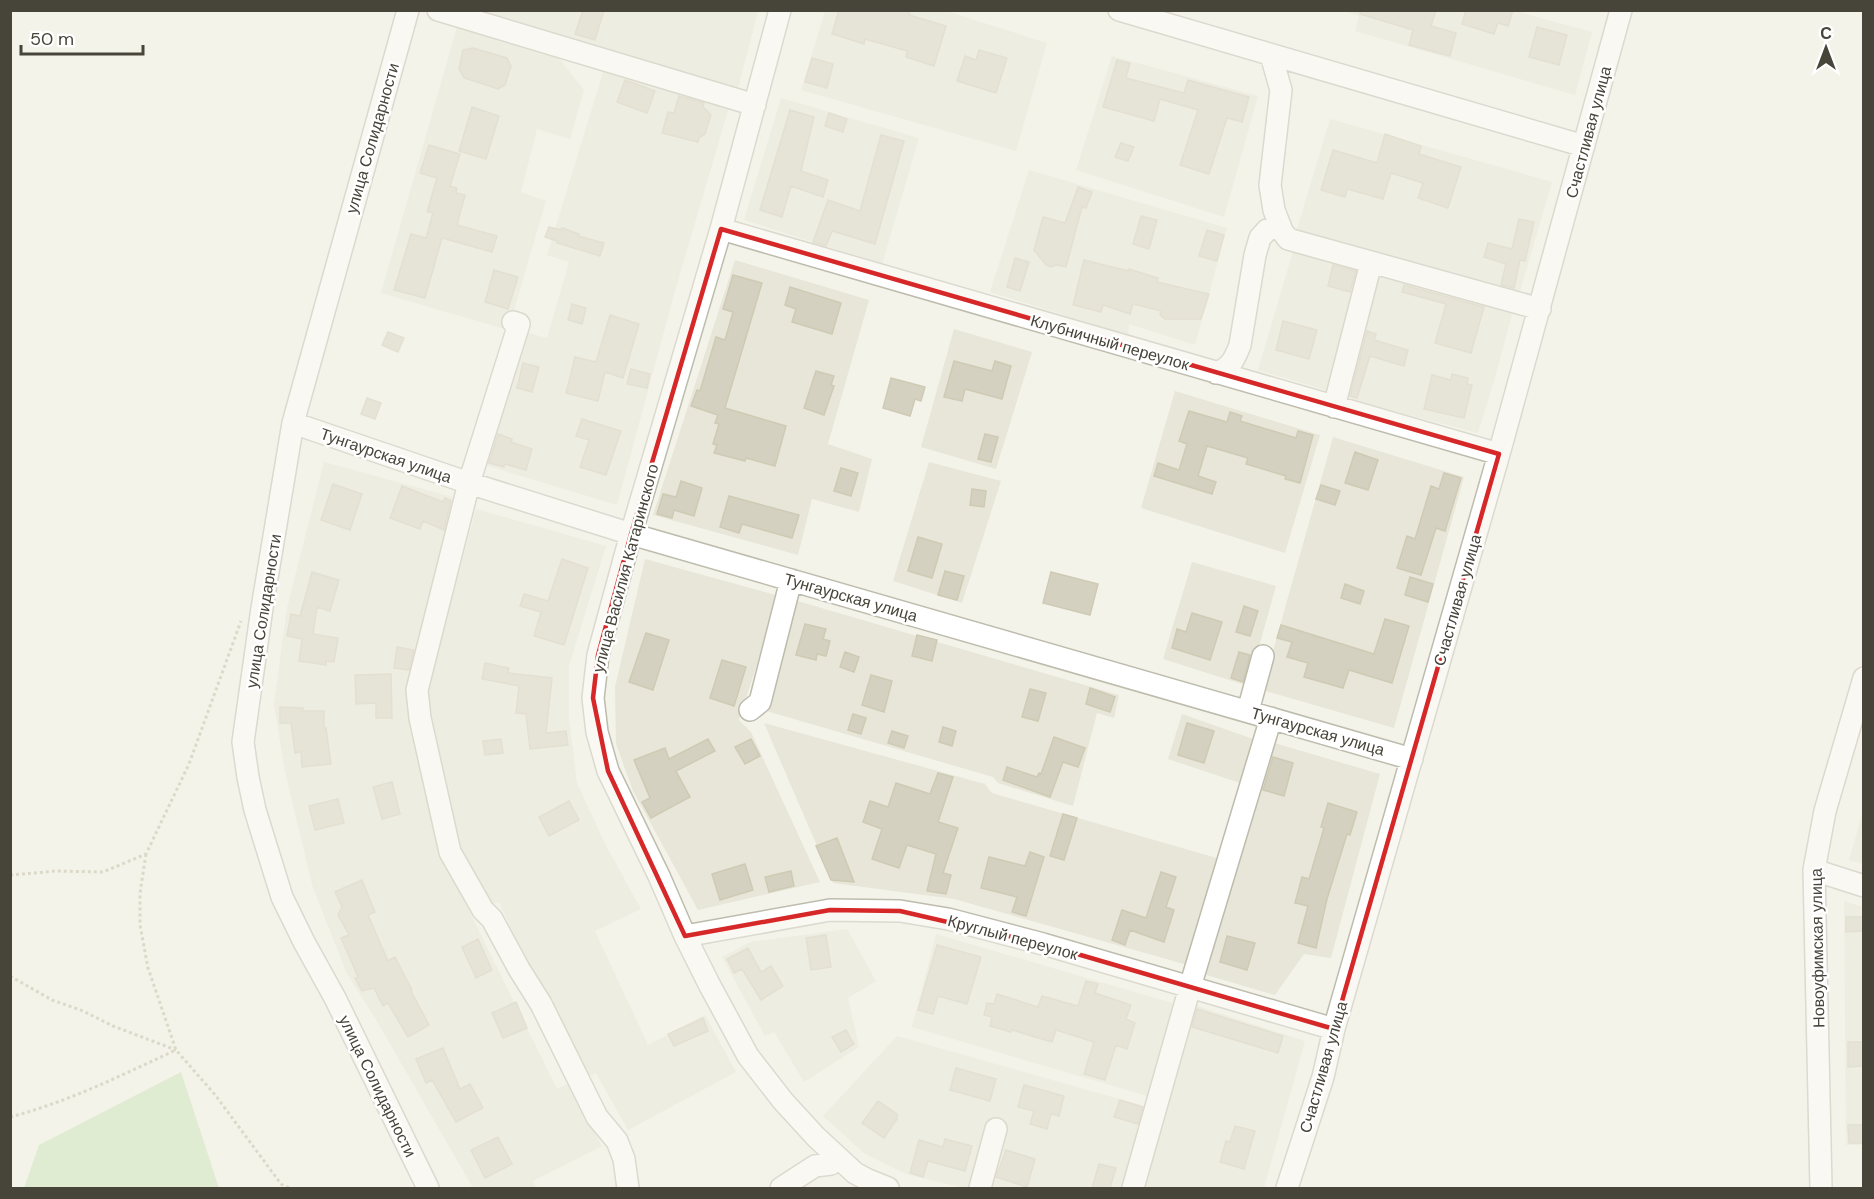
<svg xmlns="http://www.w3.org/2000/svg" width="1874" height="1199" viewBox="0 0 1874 1199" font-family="'DM Sans',sans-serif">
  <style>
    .residential { fill: #e7e6d8 }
    .green { fill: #c6e4b6 }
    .building { fill: #d4d1c0; stroke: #cfcab4; stroke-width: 1.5 }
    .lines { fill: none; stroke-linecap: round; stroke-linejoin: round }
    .minor-casing { stroke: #bebcad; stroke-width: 24 }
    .path { stroke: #bfbba0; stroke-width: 3; stroke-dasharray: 3 3; stroke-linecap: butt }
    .minor { stroke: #fff; stroke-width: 21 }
    .marked { fill: none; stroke: #d62828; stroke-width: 4.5; stroke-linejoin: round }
    .labels { text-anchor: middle; stroke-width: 5; stroke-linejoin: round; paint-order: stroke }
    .street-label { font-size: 16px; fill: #474439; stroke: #fff }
  </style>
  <rect width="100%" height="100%" fill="#f4f3ea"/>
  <path class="residential" d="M480,11H758L738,88Z
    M825,11H946L1047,43L1016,151L801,90Z
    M1344,11H1523L1522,13L1592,32L1575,95L1355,31L1359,16Z
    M457,27L557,56L584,90L570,139L537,129L521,192L546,201L508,330L381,293Z
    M1112,56L1258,96L1224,217L1076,170Z
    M604,69L729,107L675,291L617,505L482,464L525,332L547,338L569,262L547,255Z
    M781,98L919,138L882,264L744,220Z
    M1330,119L1552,182L1518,298L1295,236Z
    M1029,170L1227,228L1195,345L1129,324L1128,335L990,292Z
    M1294,248L1363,267L1332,392L1258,370Z
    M735,260L869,300L828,444L872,459L859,512L812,499L798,555L653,515Z
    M1376,270L1514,307L1496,374L1478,433L1340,397Z
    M954,329L1032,352L996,469L921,447Z
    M1175,391L1320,435L1285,553L1141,508Z
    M1333,437L1464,477L1394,728L1262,690Z
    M324,462L460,499L432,585L420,643L447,866L557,1089L567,1084L602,1146L533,1181L536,1188H473L375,1018L347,974L313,888L285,772L274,704L287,608Z
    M929,462L1001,481L962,603L893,581Z
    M476,509L606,546L569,666V719L577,783L605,844L641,909L595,931L648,1045L705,1015L736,1072L628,1130L596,1073L584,1079L545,1001L499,902L490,905L452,829L427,694Z
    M645,559L779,596L739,720L751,732L820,882L698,910L633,791L616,744L615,687Z
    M1192,562L1276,586L1248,686L1163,659Z
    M794,600L1119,695L1114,718L1097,713L1073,806L998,783L993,777L763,710Z
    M1182,714L1256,740L1243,784L1168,759Z
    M764,723L985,784L992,793L1220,859L1191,966L954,899L833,883Z
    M1271,742L1380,774L1331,958L1304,954L1275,995L1203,974Z
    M1863,812V864L1849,860Z
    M1844,901L1863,907V1145H1846Z
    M847,929L876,981L848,998L859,1047L804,1082L774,1032L765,1036L722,957L750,942Z
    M936,934L1179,1005L1154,1098L912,1027Z
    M1191,1004L1305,1041L1264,1188H1139Z
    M897,1036L1151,1108L1125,1188H963L906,1174L865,1154L823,1116Z"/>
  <path class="green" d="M181,1072L219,1188H24L39,1145Z"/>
  <path class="building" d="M583,10H604L595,40L575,34Z
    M839,10H910L909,15L946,26L934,66L906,57L907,51L865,39L864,44L832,34Z
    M1360,10H1436L1431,26L1456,33L1450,56L1409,45L1413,30L1360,14Z
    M1466,10H1513L1508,26L1498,23L1494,34L1462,24Z
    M1537,27L1567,35L1559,65L1529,57Z
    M473,48L507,58L511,66L505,85L498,89L464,78L459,69L463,50Z
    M979,50L1007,58L996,93L957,81L965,56L976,60Z
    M812,58L833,64L827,88L805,82Z
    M1117,60L1130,63L1126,78L1184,93L1188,80L1249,97L1242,122L1227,118L1209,174L1180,165L1198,110L1160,99L1154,121L1103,107Z
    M625,80L655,91L647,113L617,102Z
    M679,96L704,103L703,107L711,115L705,134L699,138L698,142L662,133L668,112L674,113Z
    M472,107L499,116L486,159L459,151Z
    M790,110L814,117L801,171L828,180L823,197L791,186L782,217L760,210Z
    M829,113L847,119L843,132L825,126Z
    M1385,134L1421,146L1419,154L1461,167L1448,208L1418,198L1423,183L1391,173L1383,199L1347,189L1345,197L1321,190L1333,150L1377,163Z
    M881,135L904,141L875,244L832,231L826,246L813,242L828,200L860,211Z
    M1121,143L1134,147L1128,161L1115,157Z
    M429,145L460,154L450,186L457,188L456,193L465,195L457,225L497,236L492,252L442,238L425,298L394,290L411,234L426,238L433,213L427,212L437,178L420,173Z
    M1078,187L1092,192L1086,208L1082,207L1066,267L1056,265L1051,267L1046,265L1034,250L1043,217L1065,223Z
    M1141,216L1157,220L1149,249L1133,244Z
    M1519,219L1534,222L1525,261L1520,260L1514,288L1501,285L1506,264L1484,257L1488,243L1512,249Z
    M549,227L561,230L562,228L579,234L578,236L604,243L600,256L557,243V241L545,237Z
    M1207,230L1224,235L1217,261L1199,256Z
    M1015,258L1029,262L1020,291L1007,287Z
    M1084,260L1129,271V269L1158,278L1157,282L1209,294L1201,319H1165L1160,315L1161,311L1133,304L1130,314L1103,305L1101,312L1073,305Z
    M1333,265L1356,271L1350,292L1328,286Z
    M494,270L518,277L508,309L485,302Z
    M733,275L762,283L725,408L786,426L775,466L746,458L745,461L714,453L717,445L713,444L719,424L715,423L718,415L691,406L697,390L700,391L716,337L725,340L733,312L723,309Z
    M1404,285L1484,307L1471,353L1435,343L1446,304L1402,292Z
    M790,287L841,303L832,334L792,322L796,309L785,305Z
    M572,304L586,308L582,324L568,320Z
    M610,315L639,324L623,378L605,372L598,401L566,393L575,357L596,362Z
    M1283,321L1317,330L1309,359L1276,350Z
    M1367,331L1376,334L1374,340L1408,350L1404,366L1370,356L1357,398L1350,396Z
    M388,332L404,338L398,352L382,345Z
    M954,361L992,371L995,361L1011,366L1002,399L965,389L962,401L944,397Z
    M523,363L539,367L532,392L517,388Z
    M631,369L650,374L647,388L627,384Z
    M816,371L834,376L831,385L834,386L824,415L804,408Z
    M1452,374L1468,378L1467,384L1472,385L1464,418L1424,409L1432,375L1451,380Z
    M891,378L925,387L921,401L915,399L910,416L883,408Z
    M367,398L381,403L375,419L361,414Z
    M1189,411L1227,422L1230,412L1242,416L1240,421L1296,438L1298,431L1313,435L1300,483L1285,479L1286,476L1246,464L1248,458L1207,446L1198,476L1216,482L1212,494L1154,476L1158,463L1179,470L1187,444L1179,441Z
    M582,419L621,431L606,475L580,467L589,440L576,436Z
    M498,434L512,439L511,442L532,449L526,470L505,464L504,467L489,463Z
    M985,434L998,437L991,462L978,459Z
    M1355,452L1378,460L1368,490L1345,483Z
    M841,468L858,473L851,496L834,491Z
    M1444,473L1461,478L1445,531L1436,528L1421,575L1397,568L1407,536L1415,539L1431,486L1439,489Z
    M681,481L702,488L694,516L674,510L672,518L657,514L663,494L676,497Z
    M333,484L362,494L350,530L321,520Z
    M1321,485L1340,491L1335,505L1316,499Z
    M402,486L443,502L445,498L451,501L444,530L423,521L420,529L390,518Z
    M972,489L986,491L984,507L970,505Z
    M729,496L799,515L792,538L742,524L739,533L720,527Z
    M918,537L942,544L932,578L908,571Z
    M562,559L588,568L564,645L534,636L541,612L520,606L524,594L548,601Z
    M945,571L964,576L957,600L938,595Z
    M312,572L339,580L330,611L317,607L313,634L338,638L334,662L326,661V665L299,661L302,639L287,636L291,614L300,616Z
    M1051,572L1098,584L1090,615L1043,603Z
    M1410,577L1433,584L1428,602L1405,595Z
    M1345,584L1364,591L1360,604L1341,598Z
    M1244,606L1258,611L1250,636L1236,632Z
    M1192,613L1222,622L1210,660L1172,648L1177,629L1186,632Z
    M1385,619L1409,626L1392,683L1349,670L1343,688L1304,677L1308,663L1287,657L1292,642L1277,638L1281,625L1374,654Z
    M805,624L826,629L823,639L830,641L826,656L817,654L816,660L796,655Z
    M646,633L669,640L653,690L629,682Z
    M917,635L937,640L932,661L912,656Z
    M397,647L414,650L409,670L394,668Z
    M845,652L859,657L854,672L840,667Z
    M1239,652L1250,655L1243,682L1231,678Z
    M722,660L746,667L734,706L710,698Z
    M485,663L509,668L508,673L552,678L546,733L566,731L568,745L530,749L526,714L516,713L519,686L482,679Z
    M391,674L392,718H376V703L356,704L355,675Z
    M871,675L892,681L884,712L862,705Z
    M1090,688L1115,697L1110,712L1086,704Z
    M1030,689L1046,693L1038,721L1022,717Z
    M280,707L303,708V711H324V728H326L331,764L302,767L301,752L295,753L291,723H280Z
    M853,714L866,718L861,734L848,730Z
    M1187,723L1214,731L1204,763L1178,755Z
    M943,727L956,731L952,746L939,742Z
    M892,731L908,736L904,748L888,743Z
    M1054,737L1085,748L1078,767L1063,762L1050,797L1003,780L1007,767L1037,777L1039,773L1041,774Z
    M501,739L503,753L485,755L483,741Z
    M708,739L715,751L676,771L690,797L651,818L642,802L650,798L634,760L665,748L669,759Z
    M751,739L760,756L745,764L735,747Z
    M1273,757L1293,763L1284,796L1263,790Z
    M938,773L953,777L938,822L958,828L943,873L951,875L946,894L927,891L936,854L907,845L899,868L872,859L882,829L863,822L870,801L888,807L896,783L930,794Z
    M392,782L400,814L382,819L373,787Z
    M338,799L344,823L315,830L309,806Z
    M569,801L579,820L549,836L539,817Z
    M1328,803L1357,812L1350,835L1347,834L1327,899L1316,948L1298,943L1308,906L1295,903L1302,877L1309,879L1324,828L1321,827Z
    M1063,814L1077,818L1064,860L1050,856Z
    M837,838L854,882L831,880L816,846Z
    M1030,852L1044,857L1026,916L1012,912L1017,897L981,888L989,857L1025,866Z
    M745,864L753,890L720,900L712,874Z
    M791,871L794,886L769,892L765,877Z
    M1161,872L1176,877L1166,907L1174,910L1164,942L1130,930L1125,945L1112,940L1122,910L1146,918Z
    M362,880L375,912L368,915L388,961L395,957L412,990L411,991L429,1025L408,1037L388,1003L383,1006L374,988L362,991L355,978L358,977L341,938L349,935L338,915L342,907L335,892Z
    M1846,917H1863V931L1846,932Z
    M826,935L831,967L811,970L806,938Z
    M1227,936L1255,943L1247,970L1220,962Z
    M478,939L492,970L476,978L462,947Z
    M937,945L981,957L967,1004L938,996L933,1014L918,1010Z
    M748,948L761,972L771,966L783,986L761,1000L742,969L734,973L727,959Z
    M1086,981L1098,984L1095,993L1131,1005L1126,1019L1135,1023L1127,1049L1116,1045L1105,1080L1084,1074L1094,1042L1056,1030L1052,1042L1012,1030L1011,1032L990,1026L992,1017L984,1015L987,1003L994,1004L997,994L1038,1007L1042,996L1078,1006Z
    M516,1002L527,1028L503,1038L492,1013Z
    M1197,1009L1283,1036L1278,1053L1192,1027Z
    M703,1018L708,1031L674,1046L668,1034Z
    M846,1030L854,1044L841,1052L832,1037Z
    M1848,1042H1863V1066L1848,1067Z
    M443,1048L460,1089L470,1084L483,1108L456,1122L432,1080L426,1083L416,1059Z
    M956,1068L996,1079L990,1101L950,1090Z
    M1024,1085L1064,1096L1059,1116L1051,1114L1047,1129L1030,1124L1034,1111L1018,1107Z
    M1120,1100L1143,1107L1138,1124L1114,1117Z
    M878,1101L897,1114V1119L884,1138L862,1123Z
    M1848,1125H1863V1143H1849Z
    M1235,1126L1255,1131L1244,1169L1220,1162L1226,1141L1230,1142Z
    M498,1137L512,1164L485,1178L471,1150Z
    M945,1139L972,1146L965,1171L928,1161L923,1177L910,1173L919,1140L943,1147Z
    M1006,1150L1035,1159L1027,1187L996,1177Z
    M1099,1164L1116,1168L1110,1188H1092Z"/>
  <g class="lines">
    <g class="minor-casing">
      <path id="minor" d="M408,10L293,423L262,608L243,742L248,777L255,810L282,897L304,942L335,998L428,1188
        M438,10L755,105
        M780,10L721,229L631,534L598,655L593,698L597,732L608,771L659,876L685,936L709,984L748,1056L783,1101L816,1137L855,1173L868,1180L888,1188
        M1119,10L1584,146
        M1271,55L1281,90L1270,185L1274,210L1282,231L1288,239L1540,309
        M721,229L1499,454
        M513,322L519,324L469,483L417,690L420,718L450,852L483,910L492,919L519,969L541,1004L597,1117L617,1141L624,1159L628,1188
        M1216,373C1231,368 1235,358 1240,345L1255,255L1260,238L1267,230L1280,225
        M1334,407L1371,263
        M293,423L469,483L631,534L1412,759
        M750,710L760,702L791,580
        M1248,711L1263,656
        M1814,870L1864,886
        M685,936L830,910L900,911L948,919L1043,944L1334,1029
        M781,1188L815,1166L831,1164L838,1158
        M980,1188L996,1129
        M1133,1188L1190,987L1271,718
        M1287,1188L1323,1077L1334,1029L1499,454L1621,10
        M1821,1188L1814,870L1825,811L1864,678"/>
    </g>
    <path class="path" d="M146,854L140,893V925L148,968L176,1050L216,1096L281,1184L289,1188
      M10,875L56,871L103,872L146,854L189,764L241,621
      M10,976L52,1000L83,1011L113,1026L176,1050
      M10,1117C68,1102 122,1075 176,1050"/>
    <use href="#minor" class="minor"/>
  </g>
  <path d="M0 0H1874V1199H0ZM721,229L1499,454L1334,1029L1043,944L900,911L830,910L685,936L608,771L593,698L598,655L631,534Z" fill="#f4f3ea" fill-opacity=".55" fill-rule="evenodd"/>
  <path class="marked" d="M721,229L1499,454L1334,1029L1043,944L900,911L830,910L685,936L608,771L593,698L598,655L631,534Z"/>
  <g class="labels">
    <g class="street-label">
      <text transform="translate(1588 132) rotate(-75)" y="6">Счастливая улица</text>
      <text transform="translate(372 138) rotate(-74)" y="6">улица Солидарности</text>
      <text transform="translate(1110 342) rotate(16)" y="6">Клубничный переулок</text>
      <text transform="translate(386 455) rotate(19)" y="6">Тунгаурская улица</text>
      <text transform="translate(625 568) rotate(-75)" y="6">улица Василия Катаринского</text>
      <text transform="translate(851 597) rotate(16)" y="6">Тунгаурская улица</text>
      <text transform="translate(1457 600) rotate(-74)" y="6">Счастливая улица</text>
      <text transform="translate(263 611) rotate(-81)" y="6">улица Солидарности</text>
      <text transform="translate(1318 731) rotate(16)" y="6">Тунгаурская улица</text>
      <text transform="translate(1013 937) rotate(15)" y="6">Круглый переулок</text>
      <text transform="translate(1817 948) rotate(-91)" y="6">Новоуфимская улица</text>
      <text transform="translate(1323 1067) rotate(-74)" y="6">Счастливая улица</text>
      <text transform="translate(378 1086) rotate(64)" y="6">улица Солидарности</text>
    </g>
  </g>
  <rect width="1874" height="1199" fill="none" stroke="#474439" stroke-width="24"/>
  <g transform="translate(1826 48)" stroke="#ffffff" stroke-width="4.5" paint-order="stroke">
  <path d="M0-4.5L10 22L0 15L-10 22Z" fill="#474439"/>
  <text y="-9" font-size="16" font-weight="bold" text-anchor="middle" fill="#474439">С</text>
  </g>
  <path d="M21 45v9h122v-9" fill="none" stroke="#474439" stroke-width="3"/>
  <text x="30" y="45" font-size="18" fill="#474439" stroke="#ffffff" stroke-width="4.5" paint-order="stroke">50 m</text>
</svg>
